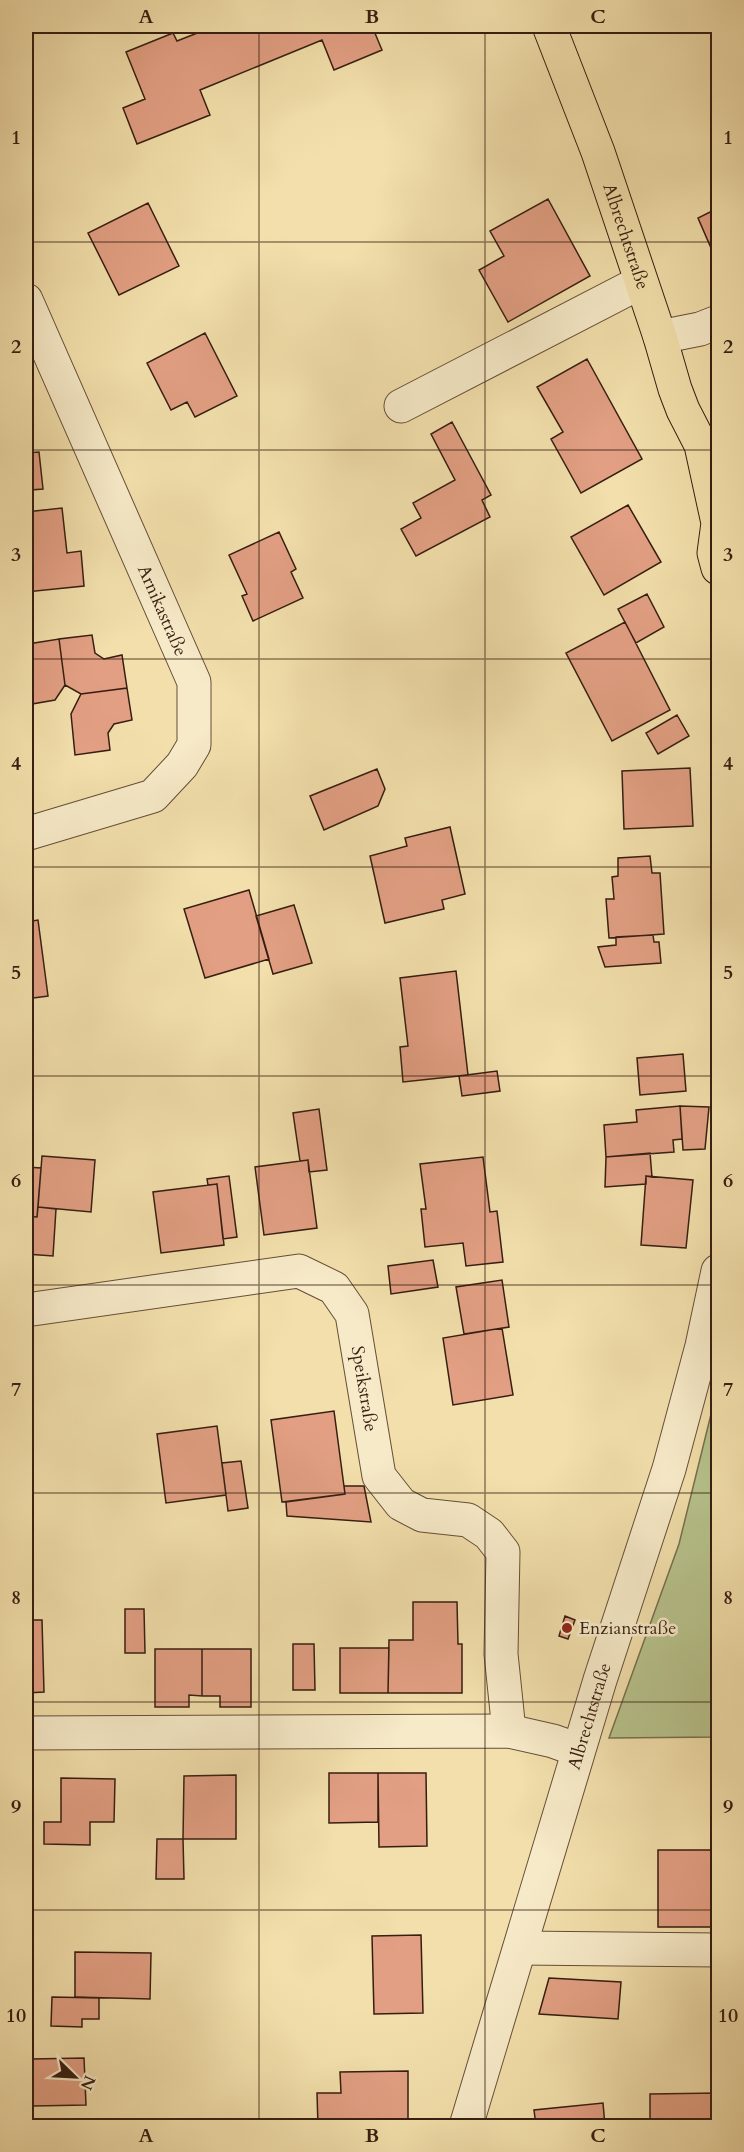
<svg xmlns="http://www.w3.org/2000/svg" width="744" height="2152" viewBox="0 0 744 2152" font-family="Cardo,serif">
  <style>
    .green { fill: #b7c28c; stroke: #76704e; stroke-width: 1.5 }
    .building { fill: #e29f83; stroke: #361e11; stroke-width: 1.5 }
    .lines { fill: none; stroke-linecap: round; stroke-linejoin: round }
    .minor-casing { stroke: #654e38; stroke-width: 35 }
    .major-casing { stroke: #361e11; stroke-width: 35 }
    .minor { stroke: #f7eac8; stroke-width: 33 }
    .major { stroke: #f2dfab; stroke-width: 33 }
    .grid { fill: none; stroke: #361e11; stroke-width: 1.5; stroke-opacity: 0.55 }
    .poi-dot { fill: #8f2418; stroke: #f7eac8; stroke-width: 2 }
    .labels { text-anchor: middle; stroke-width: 5; stroke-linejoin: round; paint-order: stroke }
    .street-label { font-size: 18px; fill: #361e11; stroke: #f7eac8 }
    .poi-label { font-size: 18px; fill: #361e11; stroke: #f7eac8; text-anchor: start }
    .neatline { fill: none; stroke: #361e11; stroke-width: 2 }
    .grid-label { font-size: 20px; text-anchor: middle; font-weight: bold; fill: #361e11 }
  </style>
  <rect width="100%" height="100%" fill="#f2dfab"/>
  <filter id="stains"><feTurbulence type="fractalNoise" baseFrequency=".00333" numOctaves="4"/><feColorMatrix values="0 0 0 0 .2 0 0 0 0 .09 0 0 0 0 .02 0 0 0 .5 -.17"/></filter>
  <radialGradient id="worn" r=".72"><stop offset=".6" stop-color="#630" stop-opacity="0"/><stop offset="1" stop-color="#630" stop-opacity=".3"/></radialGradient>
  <path class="green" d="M718,1386V1737L609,1738L679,1544Z"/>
  <path class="building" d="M215,26H372L382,50L334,70L322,40L200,90L210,115L137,144L123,108L145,99L126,52L173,33L177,41Z
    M548,199L590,276L508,322L479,270L504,256L490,231Z
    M148,203L179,266L119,295L88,233Z
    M718,208V264L698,218Z
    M205,333L237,396L195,417L187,402L171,410L147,363Z
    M587,359L642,459L581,493L551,439L563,432L537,387Z
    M452,422L491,495L482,500L490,517L416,556L401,529L421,518L413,503L455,480L431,434Z
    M26,448V453L39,452L43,489L31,490L32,496L26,497Z
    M628,505L661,562L604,595L571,537Z
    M62,508L67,553L81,551L84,586L26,592V512Z
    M279,532L296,569L291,572L303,598L253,621L242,596L247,594L229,555Z
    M647,594L664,627L636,643L618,609Z
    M625,622L670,710L612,741L566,653Z
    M92,635L95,653L104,659L122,655L127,688L81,694L65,685L59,639Z
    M59,639L65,685L55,700L26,705V670L30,663L28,644Z
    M127,688L132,720L114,724L108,733L110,750L75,755L71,714L81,694Z
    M677,715L689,736L658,754L646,733Z
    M690,768L693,826L624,829L622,771Z
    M377,769L385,789L378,806L324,830L310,796Z
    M450,827L465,894L442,900L444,909L385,923L370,856L407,846L405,838Z
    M650,856L652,873H660L664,934L609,938L606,899H614L612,877L618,876V858Z
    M249,890L269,959L205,978L184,909Z
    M294,905L312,963L273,974L256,916Z
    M38,920L48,996L26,999V922Z
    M653,935L654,942H659L661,963L605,967L598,947L616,945V937Z
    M456,971L468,1075L403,1082L400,1047L408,1046L400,978Z
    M683,1054L686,1091L640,1095L637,1058Z
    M497,1071L500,1091L462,1096L459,1076Z
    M680,1106L709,1107L705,1149L683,1150Z
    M680,1106L682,1139L673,1140L674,1152L606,1157L604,1125L637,1122L636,1110Z
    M319,1109L327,1170L309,1172L308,1160L300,1161L293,1113Z
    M650,1153L652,1177L646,1176V1184L605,1187L606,1157Z
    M42,1156L95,1160L91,1212L38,1207Z
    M483,1157L490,1212L497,1211L503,1262L466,1266L463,1243L425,1247L421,1209H426L420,1164Z
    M308,1160L317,1228L264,1235L255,1167Z
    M26,1167L41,1168L37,1217L26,1216Z
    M229,1176L237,1237L223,1239L217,1184L208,1185L207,1179Z
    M646,1176L693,1180L686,1248L641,1245Z
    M217,1184L224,1245L161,1253L153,1192Z
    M38,1207L56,1209L53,1256L26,1254V1216L37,1217Z
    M433,1260L438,1287L391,1294L388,1266Z
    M502,1280L509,1327L464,1334L456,1287Z
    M502,1328L513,1395L453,1405L443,1338Z
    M334,1411L345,1494L282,1502L271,1420Z
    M217,1426L226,1495L166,1503L157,1434Z
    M241,1461L248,1508L228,1511L222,1463Z
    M344,1486H364L371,1522L287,1516L286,1502L345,1494Z
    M413,1602H457L458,1644H462V1693H388L389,1640H413Z
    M125,1609H144L145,1653H125Z
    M565,1616L575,1620L568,1639L559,1636Z
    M26,1620H42L44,1692L26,1693Z
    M293,1644H314L315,1690H293Z
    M340,1648H389L388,1693H340Z
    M155,1649H202V1696L189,1695V1707H155Z
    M202,1649H251V1707H220V1696H202Z
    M329,1773H378V1822L329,1823Z
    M378,1773H426L427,1846L379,1847Z
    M236,1775V1839H183L184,1776Z
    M61,1778L115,1779L114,1822H90V1845L44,1844V1822H61Z
    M157,1839H183L184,1879H156Z
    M658,1850H718V1927H658Z
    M421,1935L423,2013L374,2014L372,1936Z
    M75,1952L151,1953L150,1999L75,1997Z
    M549,1978L621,1982L618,2019L539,2014Z
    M52,1997L99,1998V2019H82V2027L51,2026Z
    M84,2058L86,2105L33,2106L32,2059Z
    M408,2071V2126H318L317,2093H341L340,2072Z
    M718,2093V2126H650V2094Z
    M603,2103L605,2126H536L534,2110Z"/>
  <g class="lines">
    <g class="minor-casing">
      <g id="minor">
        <path id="s1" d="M26,300L194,682V745L182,765L153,796L26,834"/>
        <path d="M660,337L700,329L718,322"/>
        <path d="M401,406L641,282"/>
        <path id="s2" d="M26,1310L299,1271L334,1288L352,1314L379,1476L401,1504L422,1515L468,1520L489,1534L503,1552L501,1654L509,1731"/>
        <path d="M26,1733L509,1731L553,1741L578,1750"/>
        <path d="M520,1948L718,1950"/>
        <path id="s3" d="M466,2126L600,1680L669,1469L702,1346L718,1271"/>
      </g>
    </g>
    <g class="major-casing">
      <g id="major">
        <path id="s4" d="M549,26L598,152L660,337L675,389L683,410L701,445L718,523L714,553L718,568"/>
      </g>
    </g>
    <use href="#minor" class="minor"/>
    <use href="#major" class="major"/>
  </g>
  <path class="grid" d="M259,26V2126M485,26V2126M26,242H718M26,450H718M26,659H718M26,867H718M26,1076H718M26,1285H718M26,1493H718M26,1702H718M26,1910H718"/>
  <circle class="poi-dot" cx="567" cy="1628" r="6"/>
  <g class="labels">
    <g class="street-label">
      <text dy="6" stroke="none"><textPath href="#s4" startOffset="224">Albrechtstraße</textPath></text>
      <text dy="6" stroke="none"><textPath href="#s1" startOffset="339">Arnikastraße</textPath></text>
      <text dy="6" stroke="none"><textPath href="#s2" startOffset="422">Speikstraße</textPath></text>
      <text dy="6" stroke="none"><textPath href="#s3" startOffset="428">Albrechtstraße</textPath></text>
    </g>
    <g class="poi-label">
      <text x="579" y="1634">Enzianstraße</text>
    </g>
  </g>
  <rect width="744" height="2152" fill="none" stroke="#f2dfab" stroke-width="66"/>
  <g transform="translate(75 2077) rotate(114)" stroke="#f7eac8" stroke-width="4.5" paint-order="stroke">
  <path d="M0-4.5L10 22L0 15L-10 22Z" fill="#361e11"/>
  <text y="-9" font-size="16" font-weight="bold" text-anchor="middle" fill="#361e11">N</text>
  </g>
  <rect x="33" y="33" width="678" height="2086" class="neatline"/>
  <g class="grid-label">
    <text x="146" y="23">A</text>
    <text x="372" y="23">B</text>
    <text x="598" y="23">C</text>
    <text x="16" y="144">1</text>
    <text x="728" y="144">1</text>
    <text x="16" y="353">2</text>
    <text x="728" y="353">2</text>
    <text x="16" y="561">3</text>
    <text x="728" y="561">3</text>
    <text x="16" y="770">4</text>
    <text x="728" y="770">4</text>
    <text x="16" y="979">5</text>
    <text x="728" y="979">5</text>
    <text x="16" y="1187">6</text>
    <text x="728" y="1187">6</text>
    <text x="16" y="1396">7</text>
    <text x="728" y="1396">7</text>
    <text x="16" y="1604">8</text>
    <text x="728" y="1604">8</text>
    <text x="16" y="1813">9</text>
    <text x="728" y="1813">9</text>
    <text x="16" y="2022">10</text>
    <text x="728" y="2022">10</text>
    <text x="146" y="2142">A</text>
    <text x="372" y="2142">B</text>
    <text x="598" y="2142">C</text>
  </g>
  <rect width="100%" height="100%" filter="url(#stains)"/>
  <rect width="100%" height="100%" fill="url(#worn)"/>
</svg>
